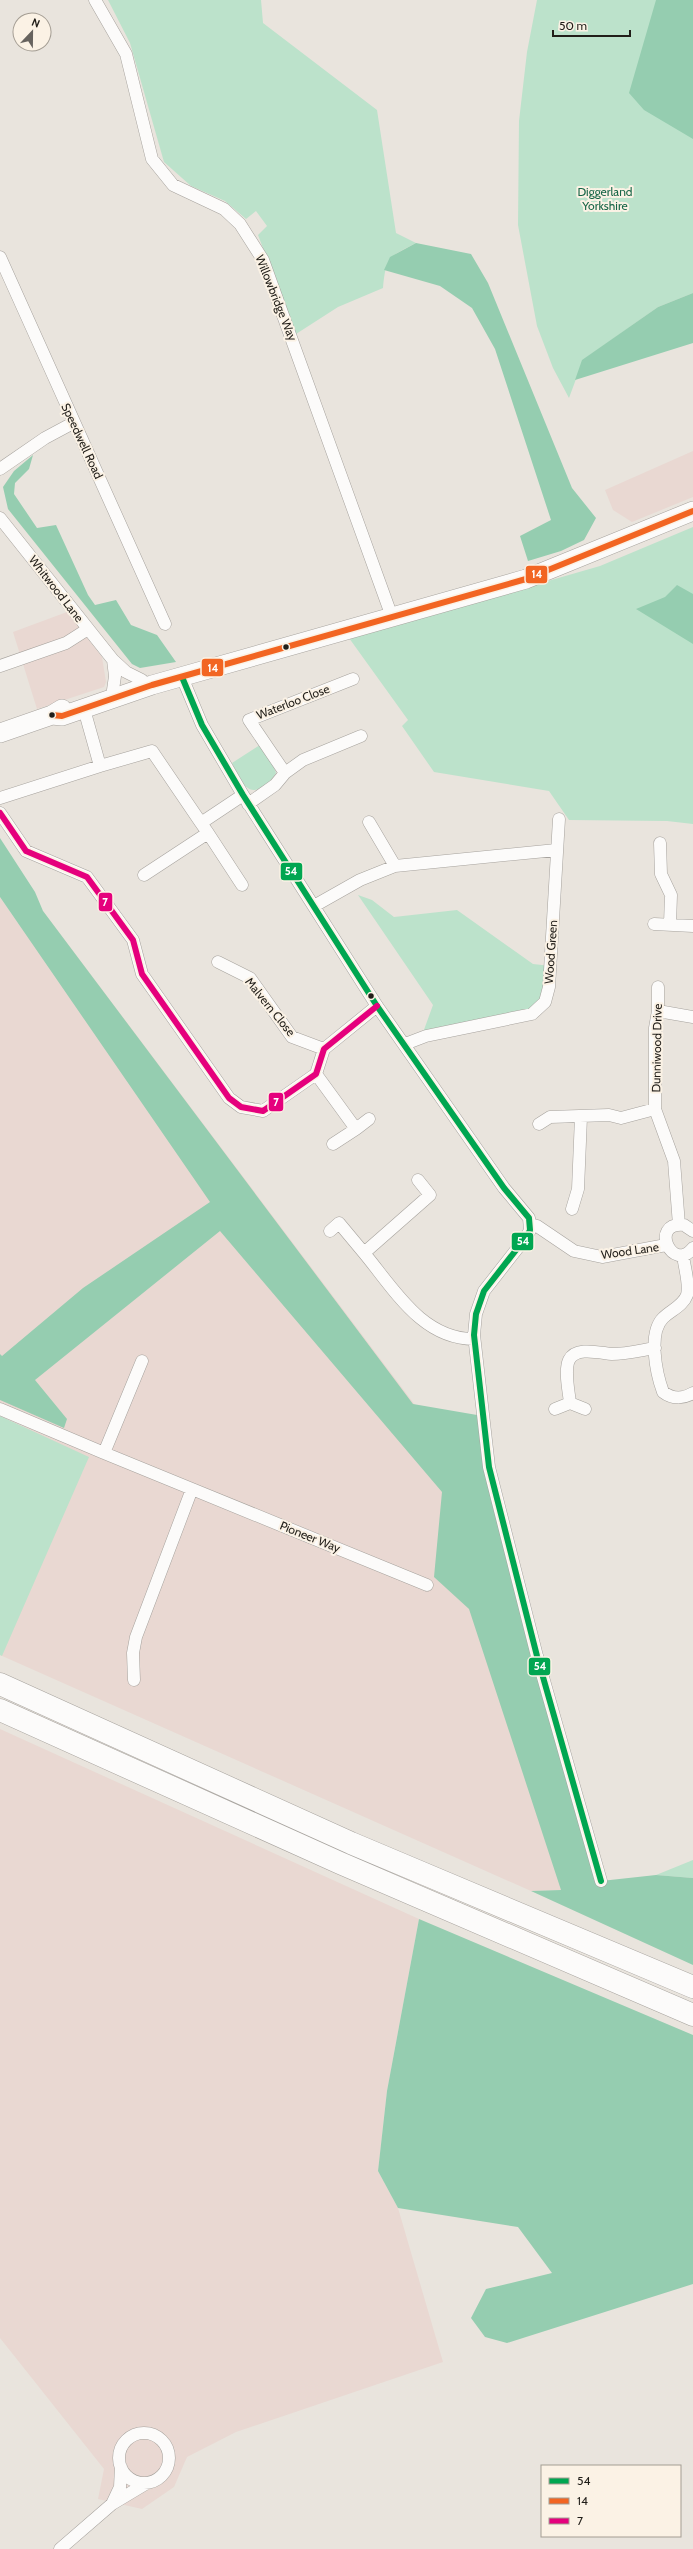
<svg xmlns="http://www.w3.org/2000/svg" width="693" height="2549" viewBox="0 0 693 2549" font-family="Cabin,sans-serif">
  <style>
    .commercial { fill: #e9d8d2 }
    .green { fill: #bce2cb }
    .forest { fill: #95cdb0 }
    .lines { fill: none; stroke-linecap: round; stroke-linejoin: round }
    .street-casing { stroke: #a6a29d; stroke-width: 13 }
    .primary-casing { stroke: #a6a29d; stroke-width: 20 }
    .highway-casing { stroke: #a6a29d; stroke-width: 23 }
    .street { stroke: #fcfbfa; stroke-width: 12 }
    .primary { stroke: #fcfbfa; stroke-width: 19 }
    .highway { stroke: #fcfbfa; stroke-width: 22 }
    .bus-1-casing { stroke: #fbf2e5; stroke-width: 9 }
    .bus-2-casing { stroke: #fbf2e5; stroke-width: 9 }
    .bus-3-casing { stroke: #fbf2e5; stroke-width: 9 }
    .bus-1 { stroke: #00a651; stroke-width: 6 }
    .bus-2 { stroke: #f26522; stroke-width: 6 }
    .bus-3 { stroke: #e5007d; stroke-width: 6 }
    .bus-dot { fill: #211e19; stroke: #fbf2e5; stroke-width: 1.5 }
    .labels { text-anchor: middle; stroke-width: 4; stroke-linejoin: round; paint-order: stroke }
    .park-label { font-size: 12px; fill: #166546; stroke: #fbf2e5 }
    .street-label { font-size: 12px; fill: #211e19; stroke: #fbf2e5 }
    .line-badge { stroke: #fbf2e5; stroke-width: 1.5 }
    .badge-label { font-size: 11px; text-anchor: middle; font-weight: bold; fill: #fff }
  </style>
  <rect width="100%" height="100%" fill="#e9e4dd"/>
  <path class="commercial" d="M693,451V497L632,522L613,510L605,490Z
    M67,612L102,657L106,682L104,687L37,709L13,632Z
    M0,897L18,923L43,911L461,1466L561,1890L531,1891L0,1655Z
    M0,1729L419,1919L387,2091L378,2171L398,2208L443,2362L236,2432L187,2457L174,2487L142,2509L98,2499L104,2469L0,2338Z"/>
  <path class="green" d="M108,0H261L263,23L377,110L396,233L416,243C389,257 386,256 383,288L338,307L296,334L258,235L267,226L256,211L246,219L225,201L191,186L164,162L130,43Z
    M537,0H693V293L658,307L583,360L569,398L553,368L537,326L518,225L519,121L527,52Z
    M693,527V824L667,821L569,820L549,791L434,772L402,726L408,720L349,638L600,566Z
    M260,745L273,764L276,773C273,779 268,783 262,787C246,798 238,775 232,763Z
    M358,895L372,900L394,917L457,910L533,964L551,966L539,1008L421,1038L433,1005Z
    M0,1416L89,1457L2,1656L0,1655Z
    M693,1860V1878L656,1875Z"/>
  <path class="forest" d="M656,0H693V139L644,110L629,93Z
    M416,243L471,254L488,283L572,488L596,518L584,540L561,551L528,561L520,536L551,520L495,349L472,308L440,286L384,270L390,257Z
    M693,293V343L575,380L582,360L658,307Z
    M33,455L29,469L15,483L14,494L37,528L56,525L88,595L95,605L116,600L131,625L157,635L176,662L140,668L132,664L8,509L3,487L14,471Z
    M677,585L693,594V644L636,609L665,597Z
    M0,838L35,892L43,911L413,1404L477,1415L601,1881L656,1875L693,1878V1965L531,1891L561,1890L469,1609L434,1577L442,1492L220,1231L35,1380L67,1419L64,1428L0,1400V1354L2,1356L83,1288L210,1202L0,897Z
    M419,1919L693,2035V2284L507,2343L485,2337L471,2318L486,2289L552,2273L518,2227L398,2208L378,2171L387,2091Z"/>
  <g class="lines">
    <g class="street-casing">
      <path id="street" d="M95,0L126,54L152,159L173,185L224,209L240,224L263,260L392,617
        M0,257L165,624
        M0,469L45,438L73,423
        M0,518L113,660L126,672L142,680
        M113,660L115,676L113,690
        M0,666L66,643L88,629
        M182,677L202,725L243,795L377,1006L504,1188L529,1218L530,1230L527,1236L484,1291L476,1314L474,1335L489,1467L537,1656L601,1881
        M100,766L152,751L201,823L243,795
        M285,773L249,720L353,679
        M0,798L100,766L84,709
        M248,804L275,785L285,773L303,760L361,736
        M0,813L26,851L87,877L133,940L142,974L229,1098L241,1107L263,1111L316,1074L324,1049L377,1006
        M369,822L395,866
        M208,833L242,885
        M660,843L661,874L671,895L670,924
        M144,875L208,833L201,823
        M314,906L360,880L395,866L556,850
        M654,924L693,926
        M218,962L250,978L292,1037L324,1049
        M658,987V1011L655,1028V1109L674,1161L679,1225
        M658,1011L693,1017
        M405,1044L426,1036L532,1014L545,1002L549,987L559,819
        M316,1074L356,1129L333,1144
        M539,1124L550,1117L609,1115L621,1118L655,1109
        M356,1129L369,1119
        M572,1209L578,1189L581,1117
        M530,1224L537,1226L574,1251L602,1257L666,1245
        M330,1231L339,1223L364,1253L430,1195L418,1180
        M693,1231L684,1225C648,1222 673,1274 693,1248
        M364,1253C394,1289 422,1339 474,1339
        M683,1255C684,1266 690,1284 687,1295C683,1306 671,1310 663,1318C648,1333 656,1373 663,1392C672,1399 683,1399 693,1393
        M570,1403C569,1392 564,1371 569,1360C576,1346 600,1353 612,1354C626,1354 642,1350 655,1348
        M0,1409L104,1453L142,1361
        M555,1409L570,1403L585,1409
        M104,1453L192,1489L136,1637L133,1653L134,1680
        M192,1489L427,1585
        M119 2458a25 25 0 1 1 50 0a25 25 0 1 1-50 0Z
        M112,2504L120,2487L121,2467
        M60,2549L112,2504L147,2483"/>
    </g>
    <g class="primary-casing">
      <path id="primary" d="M52,715L62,716L152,685L526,579L693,511
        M0,733L52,715L62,709"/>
    </g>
    <g class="highway-casing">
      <path id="highway" d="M0,1684L351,1843L693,1987
        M0,1710L340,1863L693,2015"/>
    </g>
    <use href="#street" class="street"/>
    <use href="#primary" class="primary"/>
    <use href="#highway" class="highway"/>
    <g class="bus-1-casing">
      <path id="bus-1" d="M182,677L202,725L243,795L377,1006L504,1188L529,1218L530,1230L527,1236L484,1291L476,1314L474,1335L489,1467L537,1656L601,1881"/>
    </g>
    <g class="bus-2-casing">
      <path id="bus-2" d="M52,715L62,716L152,685L526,579L693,511"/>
    </g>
    <g class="bus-3-casing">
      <path id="bus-3" d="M0,813L26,851L87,877L133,940L142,974L229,1098L241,1107L263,1111L316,1074L324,1049L377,1006"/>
    </g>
    <use href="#bus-1" class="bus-1"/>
    <use href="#bus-2" class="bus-2"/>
    <use href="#bus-3" class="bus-3"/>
  </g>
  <g class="bus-dot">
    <circle cx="286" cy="647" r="3.5"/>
    <circle cx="52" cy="715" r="3.5"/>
    <circle cx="371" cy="996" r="3.5"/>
  </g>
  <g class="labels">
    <g class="park-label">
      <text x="605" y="196">Diggerland<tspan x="605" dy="14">Yorkshire</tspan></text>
    </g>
    <g class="street-label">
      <text transform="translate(276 298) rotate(68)" y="4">Willowbridge Way</text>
      <text transform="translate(82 441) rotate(65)" y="4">Speedwell Road</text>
      <text transform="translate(56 589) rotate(52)" y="4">Whitwood Lane</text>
      <text transform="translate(293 702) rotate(-21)" y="4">Waterloo Close</text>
      <text transform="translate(551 952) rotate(-86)" y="4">Wood Green</text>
      <text transform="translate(270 1007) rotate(51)" y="4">Malvern Close</text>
      <text transform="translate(657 1048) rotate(-89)" y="4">Dunniwood Drive</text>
      <text transform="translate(630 1251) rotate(-8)" y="4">Wood Lane</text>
      <text transform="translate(310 1537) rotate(22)" y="4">Pioneer Way</text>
    </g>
  </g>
  <g class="line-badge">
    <rect x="525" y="565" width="23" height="19" rx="4" fill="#f26522"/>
    <rect x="201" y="658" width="23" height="19" rx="4" fill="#f26522"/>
    <rect x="280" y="862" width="23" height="19" rx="4" fill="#00a651"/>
    <rect x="98" y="892" width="15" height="20" rx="4" fill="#e5007d"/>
    <rect x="268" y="1092" width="16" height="20" rx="4" fill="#e5007d"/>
    <rect x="511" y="1232" width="23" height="19" rx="4" fill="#00a651"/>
    <rect x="528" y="1657" width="23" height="19" rx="4" fill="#00a651"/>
  </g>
  <g class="badge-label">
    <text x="537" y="578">14</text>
    <text x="213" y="672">14</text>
    <text x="291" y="875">54</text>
    <text x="105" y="906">7</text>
    <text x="276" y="1106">7</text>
    <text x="523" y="1245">54</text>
    <text x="540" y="1670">54</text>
  </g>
  <rect x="541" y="2465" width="140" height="72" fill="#fbf2e5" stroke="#a49d93"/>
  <rect x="549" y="2478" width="20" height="6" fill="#00a651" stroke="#a49d93"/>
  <text x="577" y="2485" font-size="12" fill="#211e19">54</text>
  <rect x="549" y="2498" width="20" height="6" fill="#f26522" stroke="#a49d93"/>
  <text x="577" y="2505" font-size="12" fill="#211e19">14</text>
  <rect x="549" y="2518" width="20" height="6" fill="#e5007d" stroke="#a49d93"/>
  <text x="577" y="2525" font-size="12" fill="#211e19">7</text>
  <g transform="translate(32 32) rotate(22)"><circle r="19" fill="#fbf2e5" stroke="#a49d93"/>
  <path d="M0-3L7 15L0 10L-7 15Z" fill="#67635e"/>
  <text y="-6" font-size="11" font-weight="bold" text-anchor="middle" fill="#211e19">N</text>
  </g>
  <path d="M553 30v6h77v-6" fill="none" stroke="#211e19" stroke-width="2"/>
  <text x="559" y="30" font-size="12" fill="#211e19" stroke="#fbf2e5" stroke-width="3" paint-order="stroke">50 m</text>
</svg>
